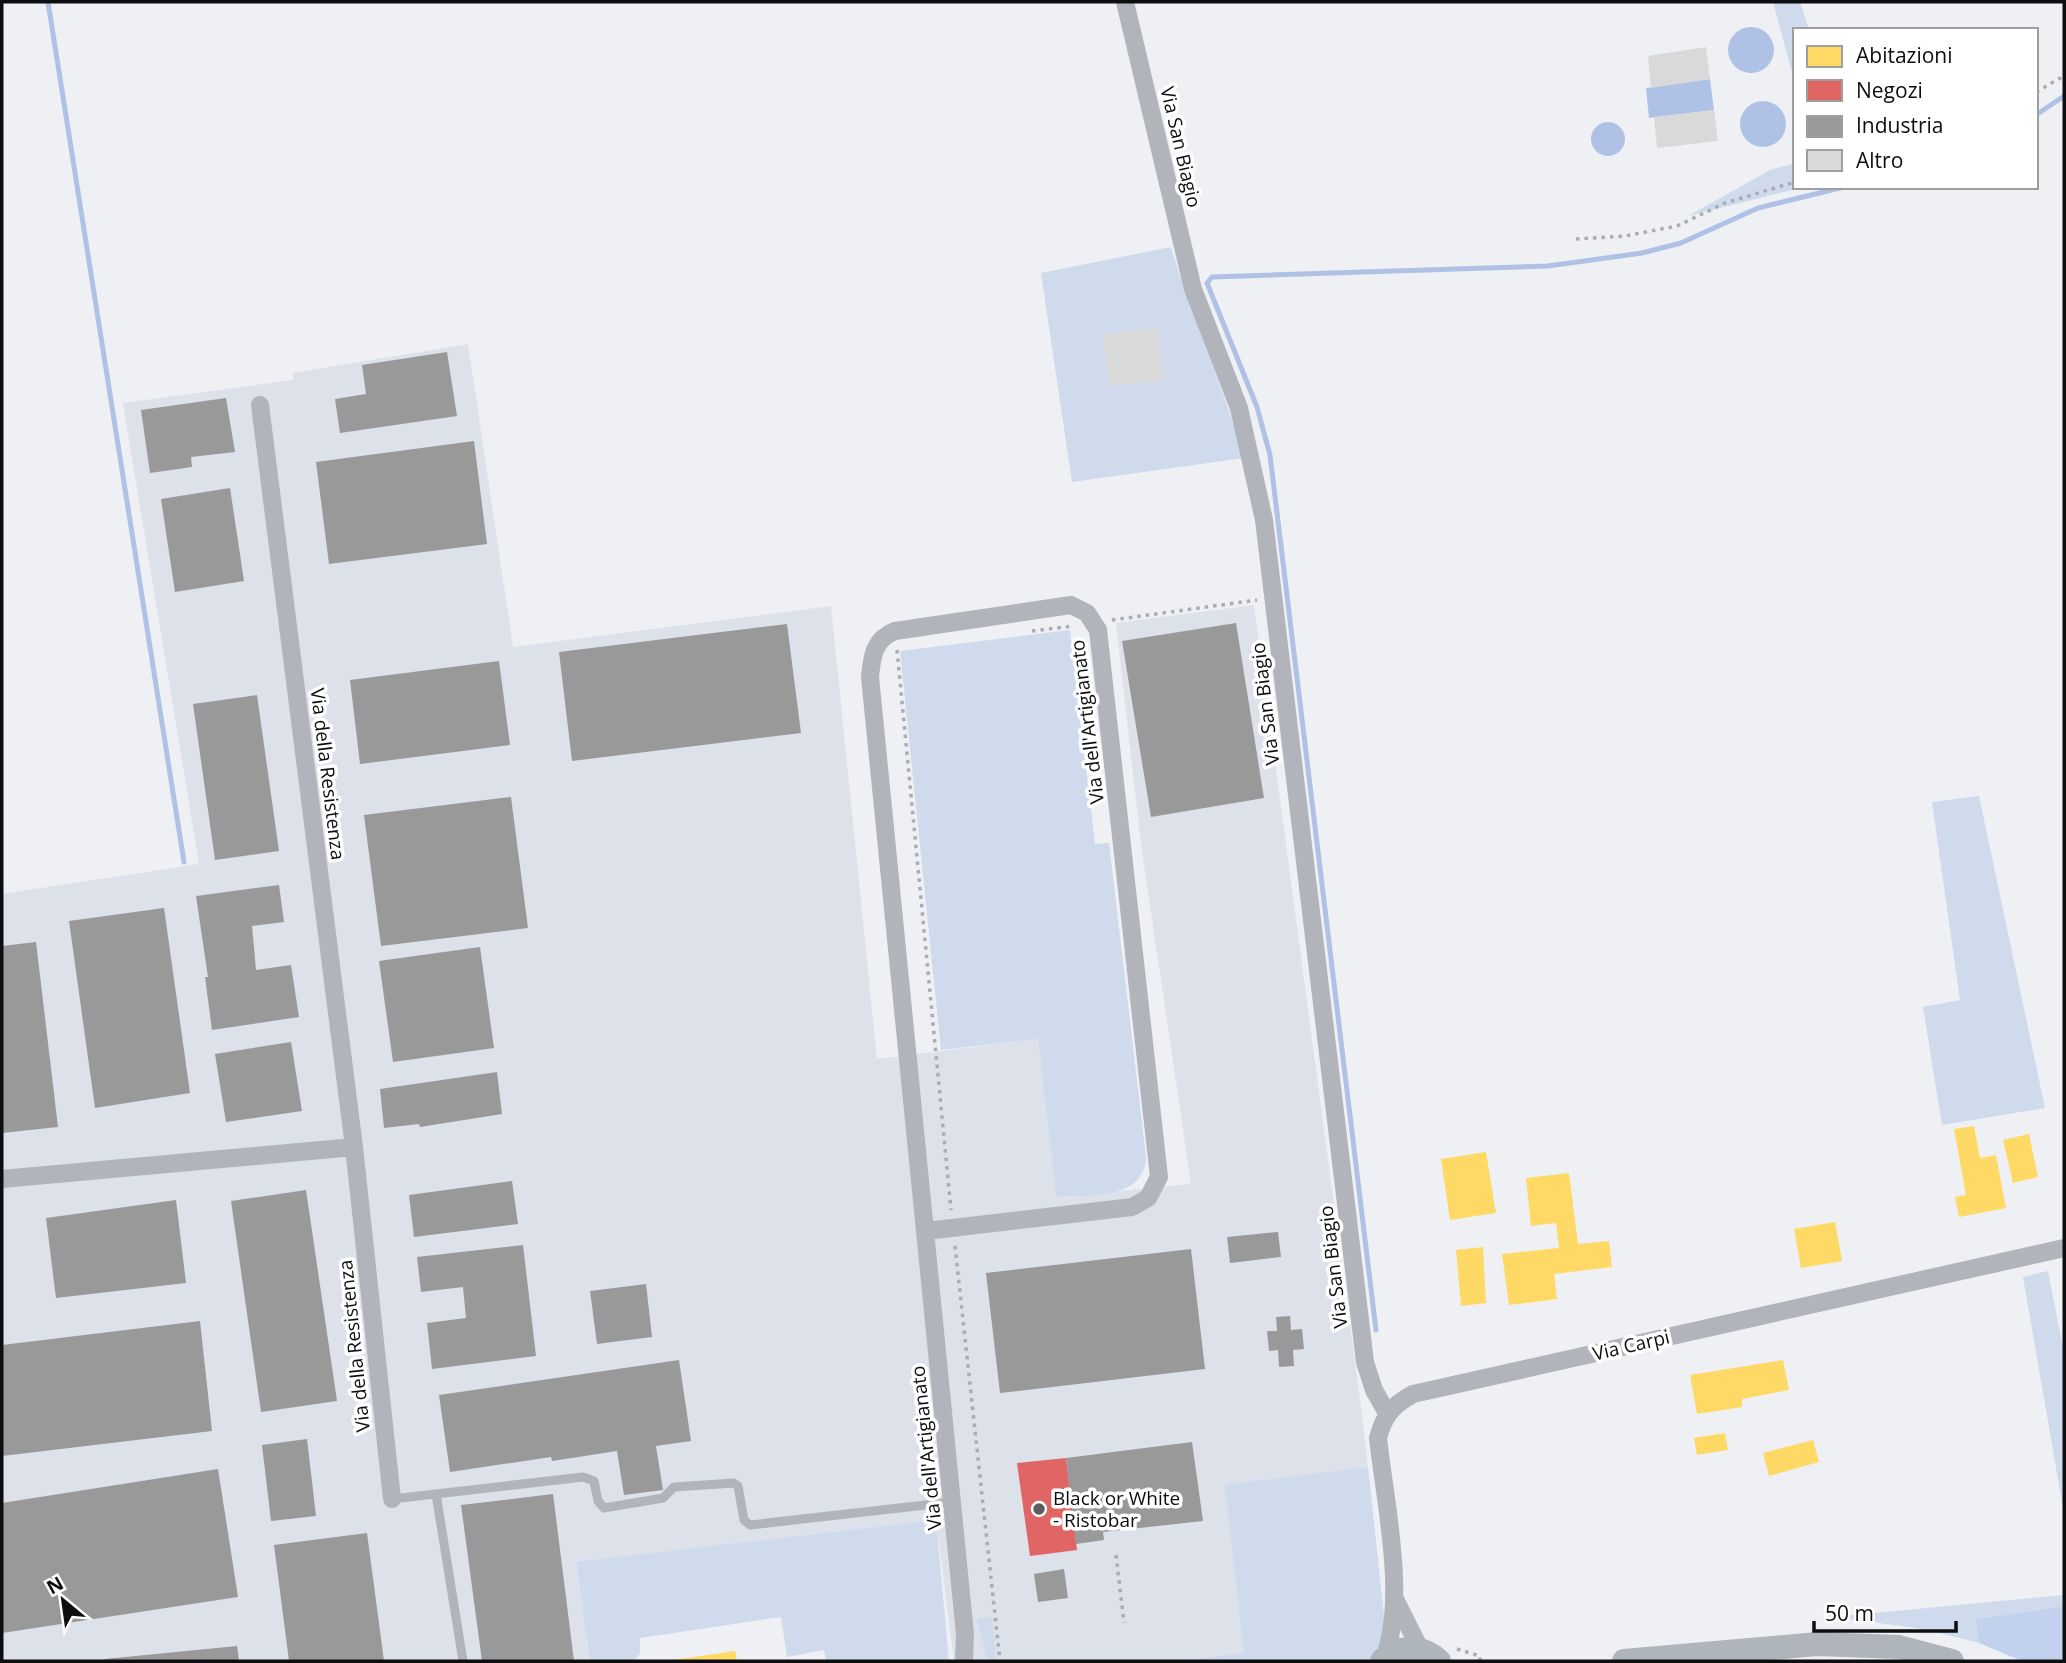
<svg xmlns="http://www.w3.org/2000/svg" width="2066" height="1663" viewBox="0 0 2066 1663" font-family="'Open Sans',sans-serif">
  <style>
    .built { fill: #dce1ea }
    .green { fill: #cfdaed }
    .forest { fill: #c2d2ee }
    .water { fill: #afc2e5 }
    .homes { fill: #ffd966 }
    .shops { fill: #e06666 }
    .industry { fill: #999 }
    .lines { fill: none; stroke-linecap: round; stroke-linejoin: round }
    .stream { stroke: #afc2e5; stroke-width: 5 }
    .building { fill: #dad9da }
    .path { stroke: #a9acb2; stroke-width: 3.5; stroke-dasharray: 3.5 5; stroke-linecap: butt }
    .lane { stroke: #b2b4bb; stroke-width: 9 }
    .street { stroke: #b2b4bb; stroke-width: 18 }
    .secondary { stroke: #b0b4bb; stroke-width: 24 }
    .poi-dot { fill: #5c5d60; stroke: #fff; stroke-width: 2.5 }
    .labels { text-anchor: middle; stroke-width: 7; stroke-linejoin: round; paint-order: stroke }
    .street-label { font-size: 19px; fill: #0d0e10; stroke: #fff }
    .poi-label { font-size: 19px; fill: #0d0e10; stroke: #fff; text-anchor: start }
  </style>
  <rect width="100%" height="100%" fill="#eef0f4"/>
  <path class="built" d="M468,344L513,647L831,606L877,1059L1038,1039L1056,1197L1191,1184L1141,844L1116,623L1254,605L1363,1422L1385,1626L1368,1661H954L936,1520L576,1563L590,1661H2V894L199,864L123,403L293,380V373Z"/>
  <path class="green" d="M1773,2H1800L1809,30H1795V83Z
    M1795,163V187H1804L1688,216L1770,170Z
    M1171,247C1192,319 1224,387 1244,458L1072,482L1041,273Z
    M1070,630L1095,844L1109,843L1146,1157C1144,1201 1089,1194 1056,1197L1038,1039L941,1050L900,651Z
    M1979,796L2045,1108L1942,1125L1923,1007L1960,1000L1932,802Z
    M2048,1271L2064,1353V1514L2023,1277Z
    M1368,1467L1385,1626L1384,1641L1368,1661H1182L1244,1653L1225,1485Z
    M936,1520L949,1661H826L824,1650L787,1657L781,1617L640,1638V1654L633,1661H590L576,1562Z
    M2064,1595V1606L1977,1619L1979,1643L1924,1629L1833,1617Z
    M992,1617L996,1661H988L977,1619Z"/>
  <path class="forest" d="M2064,1606V1661H2022L1979,1643L1976,1619Z"/>
  <path class="water" d="M1728 50a23 23 0 1 1 46 0a23 23 0 1 1-46 0Z
    M1710,79L1714,110L1649,118L1646,88Z
    M1740 124a23 23 0 1 1 46 0a23 23 0 1 1-46 0Z
    M1591 139a17 17 0 1 1 34 0a17 17 0 1 1-34 0Z"/>
  <path class="homes" d="M1974,1126L1980,1158L1996,1155L2006,1208L1959,1217L1955,1197L1966,1195L1954,1129Z
    M2029,1134L2038,1177L2013,1183L2003,1140Z
    M1486,1152L1496,1213L1450,1220L1441,1159Z
    M1569,1173L1578,1244L1609,1241L1612,1267L1554,1274L1557,1299L1509,1305L1502,1254L1559,1248L1556,1223L1531,1226L1526,1178Z
    M1835,1222L1842,1261L1801,1268L1794,1229Z
    M1483,1247L1486,1303L1461,1306L1456,1250Z
    M1783,1360L1789,1390L1742,1399V1407L1697,1414L1690,1375Z
    M1725,1433L1728,1450L1697,1455L1694,1438Z
    M1813,1440L1819,1462L1769,1476L1763,1453Z
    M735,1651L737,1661H673V1660Z"/>
  <path class="shops" d="M1066,1458L1077,1550L1030,1556L1017,1463Z"/>
  <path class="industry" d="M447,352L457,416L340,433L335,399L366,394L362,365Z
    M226,398L235,452L191,457L192,467L150,473L141,410Z
    M474,441L487,544L329,564L316,462Z
    M230,488L244,581L175,592L161,499Z
    M1236,623L1264,798L1151,817L1122,641Z
    M787,624L801,733L572,761L559,652Z
    M499,661L510,745L360,764L350,680Z
    M257,695L279,851L215,860L193,704Z
    M511,797L528,928L381,946L364,815Z
    M279,885L284,922L252,926L256,970L291,965L299,1017L212,1030L205,977H208L196,896Z
    M164,908L190,1093L95,1108L69,921Z
    M36,942L58,1127L2,1133V946Z
    M480,947L494,1048L393,1062L379,961Z
    M291,1042L302,1111L226,1122L215,1054Z
    M497,1072L502,1114L420,1127L419,1124L384,1128L380,1089Z
    M512,1181L518,1224L414,1237L409,1195Z
    M306,1190L337,1401L261,1412L231,1201Z
    M176,1200L186,1283L56,1298L46,1218Z
    M1278,1232L1281,1257L1230,1263L1227,1237Z
    M523,1245L536,1356L432,1369L427,1323L466,1318L463,1287L421,1292L417,1257Z
    M1191,1249L1205,1369L1000,1393L986,1273Z
    M646,1284L652,1337L597,1344L590,1291Z
    M1290,1316L1291,1330L1302,1329L1304,1349L1293,1350L1294,1366L1279,1367L1278,1350L1269,1351L1267,1331H1277L1276,1317Z
    M200,1321L212,1431L2,1456V1345Z
    M679,1360L691,1441L656,1446L663,1490L624,1495L617,1451L552,1461L551,1457L450,1472L439,1395Z
    M307,1439L316,1516L271,1521L262,1445Z
    M1192,1442L1203,1521L1103,1532L1104,1540L1076,1544L1066,1458Z
    M218,1469L238,1597L2,1633V1503Z
    M553,1494L574,1661H482L461,1505Z
    M367,1533L384,1661H289L274,1545Z
    M1064,1569L1068,1598L1038,1602L1034,1574Z
    M237,1646L239,1661H105V1659Z"/>
  <g class="lines">
    <path class="stream" d="M48,2L184,862
      M2036,115L2064,96
      M1376,1330L1270,455L1257,407L1207,283L1212,277L1548,266L1642,253L1681,243L1758,208L1844,187"/>
  </g>
  <path class="building" d="M1706,47L1710,79L1651,88L1648,56Z
    M1714,110L1718,141L1657,148L1654,117Z
    M1158,329L1164,381L1109,386L1103,334Z"/>
  <g class="lines">
    <path class="path" d="M2036,92L2064,76
      M1576,239L1625,236L1677,226L1725,203L1795,182
      M1112,620L1257,600
      M1032,631L1073,626
      M897,650L951,1210
      M955,1246L1000,1661
      M1116,1555L1124,1623
      M1457,1649L1480,1656V1661"/>
    <path class="lane" d="M436,1494L463,1661
      M392,1499L583,1477L594,1481L598,1501L604,1508L663,1498L674,1487L734,1483L738,1486L744,1520L750,1525L952,1502"/>
    <path class="street" d="M1125,2L1193,289L1239,408L1264,520L1365,1362L1374,1390L1387,1413
      M260,405L354,1147L392,1499
      M2,1179L354,1147
      M926,1231L1132,1207L1148,1198L1159,1177L1098,630L1087,613L1071,605L895,631C874,639 872,656 870,677L965,1634L964,1661
      M1395,1599L1420,1649
      M1384,1659C1407,1597 1385,1503 1378,1438C1384,1415 1393,1405 1413,1394L2064,1248"/>
    <path class="secondary" d="M1382,1661C1399,1645 1422,1645 1439,1661
      M1624,1661L1817,1644L1899,1647L1952,1661"/>
  </g>
  <circle class="poi-dot" cx="1039" cy="1509" r="7"/>
  <g class="labels">
    <g class="street-label">
      <text transform="translate(1181 147) rotate(77)" y="7">Via San Biagio</text>
      <text transform="translate(1265 704) rotate(-97)" y="7">Via San Biagio</text>
      <text transform="translate(1087 722) rotate(-97)" y="7">Via dell'Artigianato</text>
      <text transform="translate(328 774) rotate(83)" y="7">Via della Resistenza</text>
      <text transform="translate(1333 1267) rotate(-97)" y="7">Via San Biagio</text>
      <text transform="translate(1631 1345) rotate(-13)" y="7">Via Carpi</text>
      <text transform="translate(354 1346) rotate(-96)" y="7">Via della Resistenza</text>
      <text transform="translate(926 1448) rotate(-96)" y="7">Via dell'Artigianato</text>
    </g>
    <g class="poi-label">
      <text x="1053" y="1505">Black or White<tspan x="1053" dy="22">- Ristobar</tspan></text>
    </g>
  </g>
  <rect width="2066" height="1663" fill="none" stroke="#0d0e10" stroke-width="7"/>
  <rect x="1793" y="28" width="245" height="161" fill="#ffffff" stroke="#9e9f9f" stroke-width="2"/>
  <rect x="1807" y="46" width="35" height="21" fill="#ffd966" stroke="#9e9f9f" stroke-width="2"/>
  <text x="1856" y="63" font-size="21" fill="#0d0e10">Abitazioni</text>
  <rect x="1807" y="80" width="35" height="21" fill="#e06666" stroke="#9e9f9f" stroke-width="2"/>
  <text x="1856" y="98" font-size="21" fill="#0d0e10">Negozi</text>
  <rect x="1807" y="116" width="35" height="21" fill="#999999" stroke="#9e9f9f" stroke-width="2"/>
  <text x="1856" y="133" font-size="21" fill="#0d0e10">Industria</text>
  <rect x="1807" y="150" width="35" height="21" fill="#dad9da" stroke="#9e9f9f" stroke-width="2"/>
  <text x="1856" y="168" font-size="21" fill="#0d0e10">Altro</text>
  <g transform="translate(63 1600) rotate(331)" stroke="#ffffff" stroke-width="5" paint-order="stroke">
  <path d="M0-5L12 26L0 18L-12 26Z" fill="#0d0e10"/>
  <text y="-10" font-size="19" font-weight="bold" text-anchor="middle" fill="#0d0e10">N</text>
  </g>
  <path d="M1814 1621v10h142v-10" fill="none" stroke="#0d0e10" stroke-width="3.5"/>
  <text x="1825" y="1621" font-size="21" fill="#0d0e10" stroke="#ffffff" stroke-width="5" paint-order="stroke">50 m</text>
</svg>
